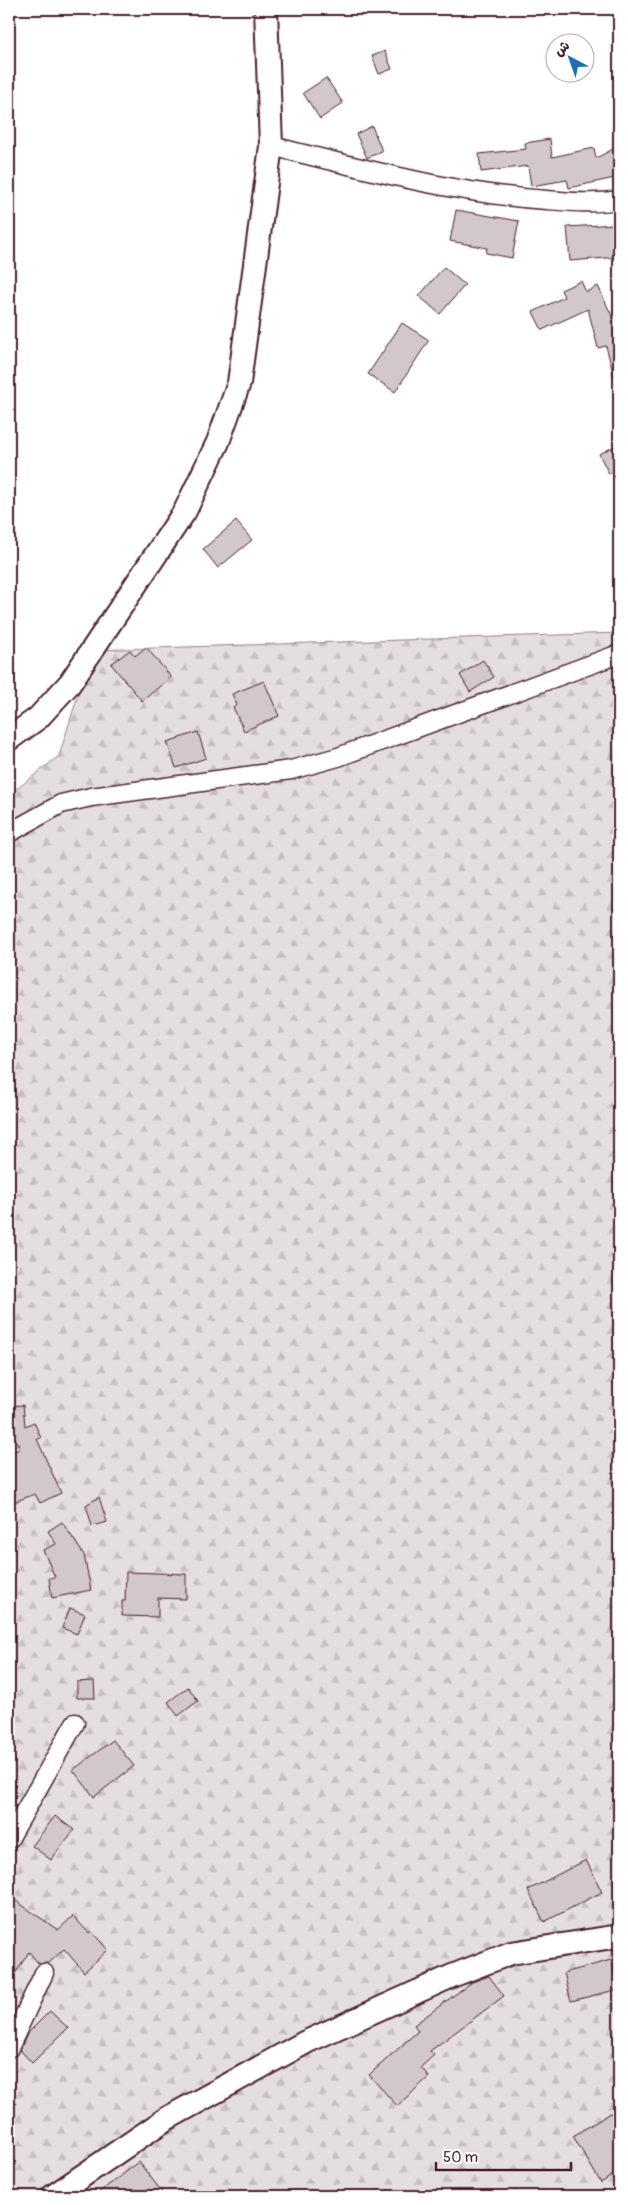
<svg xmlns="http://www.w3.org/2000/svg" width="628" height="2205" viewBox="0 0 628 2205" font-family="Pangolin,'Playpen Sans Arabic',sans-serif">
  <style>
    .forest { fill: url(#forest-firs); stroke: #987e86 }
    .building { fill: #d2c7cb; stroke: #4a1f2b }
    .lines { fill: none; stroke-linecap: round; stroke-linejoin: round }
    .minor-casing { stroke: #4a1f2b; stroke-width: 21 }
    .major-casing { stroke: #4a1f2b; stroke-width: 26 }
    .minor { stroke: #fff; stroke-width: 18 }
    .major { stroke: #fff; stroke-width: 22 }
  </style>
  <defs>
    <pattern id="forest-firs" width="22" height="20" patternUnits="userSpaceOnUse" patternTransform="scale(1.25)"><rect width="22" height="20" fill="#e5dee0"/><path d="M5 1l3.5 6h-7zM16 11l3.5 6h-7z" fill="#c6bec0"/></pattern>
  </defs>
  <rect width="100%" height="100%" fill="#fff"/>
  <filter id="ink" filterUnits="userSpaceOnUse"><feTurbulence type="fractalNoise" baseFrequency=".02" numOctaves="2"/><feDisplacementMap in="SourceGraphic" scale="10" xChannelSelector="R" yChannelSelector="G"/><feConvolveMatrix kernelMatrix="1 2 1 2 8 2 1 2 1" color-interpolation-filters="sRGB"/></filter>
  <g filter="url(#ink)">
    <path class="forest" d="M619,633V2196H9V795L59,756L92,650Z"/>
    <path class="building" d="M385,51L392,69L379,74L372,56Z
      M326,78L343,103L320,119L303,93Z
      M372,126L382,151L367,158L356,134Z
      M550,139L552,157L594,148L596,158L619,146V177L569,188L567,180L531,186L528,166L481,172L479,154L526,149L525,143Z
      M456,210L519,221L512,258L486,253L487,248L450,241Z
      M615,224L618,257L570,261L567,227Z
      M444,267L465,285L440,314L419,296Z
      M581,281L586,292L598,286L613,318L619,317V376L614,377L606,346L598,348L588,309L542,330L533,312L564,297L561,290Z
      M402,323L429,340L395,392L368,374Z
      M619,444V469L609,474L599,454Z
      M236,521L252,540L218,568L203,549Z
      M146,647L171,677L142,701L111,664L130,650L135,656Z
      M483,660L494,677L470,692L460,675Z
      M264,681L279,716L244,731L233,707L237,705L232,694Z
      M198,732L206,758L176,768L167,742Z
      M23,1405L25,1426L34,1422L41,1438L37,1439L61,1493L40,1503L35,1494L9,1504V1453L20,1449L9,1424V1406Z
      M99,1497L107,1522L92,1526L86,1505Z
      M62,1522L84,1555L91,1590L52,1598L49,1578L55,1577L43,1550L56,1544L48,1531Z
      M126,1572L186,1574V1599L158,1598V1617L122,1616V1601H125Z
      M70,1608L85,1614L77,1634L62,1628Z
      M94,1681L95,1698H77V1682Z
      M188,1687L198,1701L178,1716L168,1702Z
      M113,1740L134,1766L94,1797L73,1770Z
      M55,1816L74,1830L51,1860L32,1846Z
      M586,1860L602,1892L544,1922L528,1890Z
      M9,1896L58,1930L73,1916L89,1933L91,1931L108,1950L84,1972L64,1949L49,1963L39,1964L29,1952L9,1983Z
      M611,1960L619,1989L571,2001L564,1973Z
      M489,1976L504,1996L430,2051L434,2055L421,2067L429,2077L397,2106L369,2075L418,2031L414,2025L472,1982Z
      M50,2011L68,2028L32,2063L20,2050L27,2034Z
      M614,2111L619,2119V2171L601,2183L573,2136Z
      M139,2162L165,2196H94Z"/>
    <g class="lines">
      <g class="minor-casing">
        <path id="minor" d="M271,146C362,168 454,194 547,200C572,202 595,204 619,200
          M9,833L61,804L91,797L291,770L338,757L619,654
          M9,1839L75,1723
          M9,2048L44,1973"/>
      </g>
      <g class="major-casing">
        <path id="major" d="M9,739L38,718L70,683L185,511L218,442L239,383L271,146L266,9
          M53,2196L166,2119L306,2042L452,1976L511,1953L619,1936"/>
      </g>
      <use href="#minor" class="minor"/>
      <use href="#major" class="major"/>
    </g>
  </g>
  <rect width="628" height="2205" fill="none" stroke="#fff" stroke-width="30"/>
  <rect x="15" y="15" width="598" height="2175" fill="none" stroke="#4a1f2b" stroke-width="2" filter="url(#ink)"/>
  <g transform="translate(570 58) rotate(319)"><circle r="24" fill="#ffffff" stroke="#b7a5aa"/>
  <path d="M0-4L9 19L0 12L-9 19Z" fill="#1f6fb2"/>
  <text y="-8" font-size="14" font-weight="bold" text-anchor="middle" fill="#4a1f2b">ش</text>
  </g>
  <path d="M436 2162v8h135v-8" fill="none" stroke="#4a1f2b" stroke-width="2.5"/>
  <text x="443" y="2162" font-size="15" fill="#4a1f2b" stroke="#ffffff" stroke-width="4" paint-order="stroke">50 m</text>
</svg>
